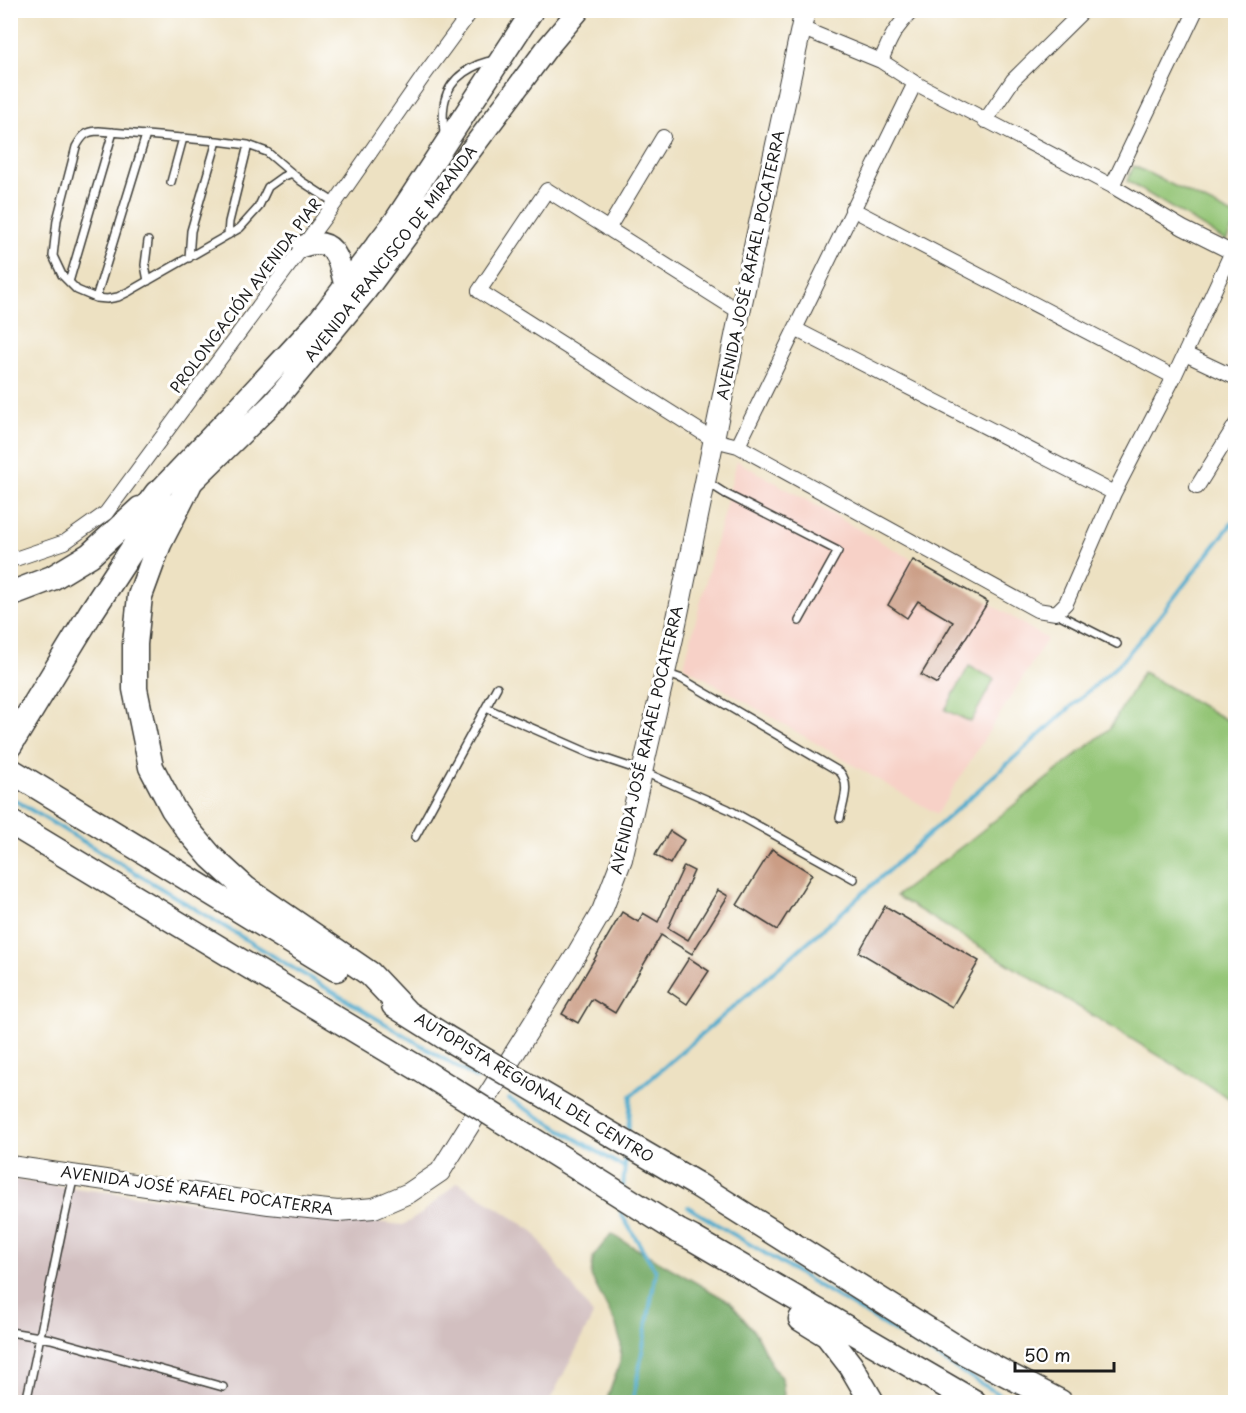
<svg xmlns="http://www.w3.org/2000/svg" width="1246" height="1413" viewBox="0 0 1246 1413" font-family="'Playpen Sans',sans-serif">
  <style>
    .built { fill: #f7d1c7 }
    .industrial { fill: #d2bfc0 }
    .green { fill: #93c474; stroke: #587048; stroke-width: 1.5 }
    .forest { fill: #76aa66; stroke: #496341; stroke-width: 1.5 }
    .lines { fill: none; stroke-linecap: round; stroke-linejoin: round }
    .stream { stroke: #4fabcd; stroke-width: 4 }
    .building { fill: #cb9d85 }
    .lane-casing { stroke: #3b3a35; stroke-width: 10 }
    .street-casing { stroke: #3b3a35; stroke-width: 16 }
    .secondary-casing { stroke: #3b3a35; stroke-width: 22 }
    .primary-casing { stroke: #3b3a35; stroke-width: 24 }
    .highway-casing { stroke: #3b3a35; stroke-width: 27 }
    .lane { stroke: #fff; stroke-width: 7 }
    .street { stroke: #fff; stroke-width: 14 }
    .secondary { stroke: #fff; stroke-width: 20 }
    .primary { stroke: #fff; stroke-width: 21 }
    .highway { stroke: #fff; stroke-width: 24 }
    .highway-bridge-casing { stroke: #3b3a35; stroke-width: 27; stroke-linecap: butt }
    .highway-bridge { stroke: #fff; stroke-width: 24 }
    .labels { text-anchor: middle; stroke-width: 6; stroke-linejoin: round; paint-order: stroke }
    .street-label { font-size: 15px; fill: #1c1c1c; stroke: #fff }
  </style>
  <rect width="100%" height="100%" fill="#fff"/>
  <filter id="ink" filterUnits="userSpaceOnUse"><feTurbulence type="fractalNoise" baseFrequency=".0167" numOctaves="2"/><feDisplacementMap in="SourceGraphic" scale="12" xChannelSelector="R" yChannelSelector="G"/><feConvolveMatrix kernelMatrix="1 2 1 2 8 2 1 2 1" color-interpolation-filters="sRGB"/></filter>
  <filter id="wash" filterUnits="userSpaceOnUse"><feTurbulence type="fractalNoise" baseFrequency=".008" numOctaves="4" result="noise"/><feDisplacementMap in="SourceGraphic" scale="24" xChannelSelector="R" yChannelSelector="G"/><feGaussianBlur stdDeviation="1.35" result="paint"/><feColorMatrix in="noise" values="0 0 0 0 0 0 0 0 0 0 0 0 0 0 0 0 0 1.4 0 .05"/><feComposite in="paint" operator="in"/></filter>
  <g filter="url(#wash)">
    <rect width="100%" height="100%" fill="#ede1c2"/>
    <path class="built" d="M737,461L988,602L1047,639L937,814L684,666Z"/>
    <path class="industrial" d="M11,1179L89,1190L403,1225L421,1214L458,1182L533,1231L593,1315L577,1348L549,1402H11Z"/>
    <path class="green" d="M1134,166L1235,216V223L1226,241L1127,181Z
      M969,666L994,679L971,722L945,710Z
      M1143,672L1235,725V1102L896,896L969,841L1110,728Z"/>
    <path class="forest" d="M611,1234L730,1302L756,1334L772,1366L782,1379L784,1395L779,1402H606L620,1362L621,1343L616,1325L591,1276L593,1257Z"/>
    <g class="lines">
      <path class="stream" d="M13,799L477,1079
        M509,1099L625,1168
        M628,1133L631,1096L841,913L1121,662L1155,622L1236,518
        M623,1187L626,1152
        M622,1206L621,1214L656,1271L638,1376L632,1402
        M688,1207L1012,1402"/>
    </g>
    <g id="blocks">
      <path class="building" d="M913,560L988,602L937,684L921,675L953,622L918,601L907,618L888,605Z
        M670,831L684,840L670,864L655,855Z
        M772,849L812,874L777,930L737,905Z
        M684,866L694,871L668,928L688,940L718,890L728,896L692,954L661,935L615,1013L592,999L578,1023L562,1014L622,912L638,922L643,913L658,922Z
        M885,906L979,961L952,1007L859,952Z
        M689,958L709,971L687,1004L668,991Z"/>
    </g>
  </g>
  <g filter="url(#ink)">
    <use href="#blocks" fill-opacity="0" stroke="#3b3a35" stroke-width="1.5"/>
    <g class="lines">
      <g class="lane-casing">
        <path id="lane" d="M444,134C443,123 442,111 445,100C450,77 474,63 496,60
          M292,173L282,177L268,187L258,208L240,228L130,291L118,297L107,299L96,298L77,290L62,275L53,256L57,220L76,147C82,136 86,131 99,131L217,141L248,145L267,152L301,181L335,203
          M171,182L183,138
          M228,235L229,222L248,145
          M189,258L191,231L217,141
          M148,281L145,265L148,241
          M69,282L113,132
          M96,298L146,135
          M707,482L726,494L838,551L799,621
          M1056,613L1117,644
          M668,674L682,679L840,772C851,785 843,802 840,818
          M486,708L591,754L642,771L728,809L854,879
          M415,837L497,687
          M10,1332L51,1339L223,1387
          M26,1402C43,1327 56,1251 74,1176"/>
      </g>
      <g class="street-casing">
        <path id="street" d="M801,28L881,61L915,83L1112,186L1183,228L1231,252
          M881,61C890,38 895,28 913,10
          M985,121L1013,80L1084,10
          M1112,186L1196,10
          M852,209L1174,377
          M608,229L663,137
          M740,312L547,190L479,291L714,440L738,446L1037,610L1056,613L1066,603L1114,493L1174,377L1236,243
          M795,329L1114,493
          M1185,354L1236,378
          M738,446L915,83
          M1197,487L1236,424
          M10,559L18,558L65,542L106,513L335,203L422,78L472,10"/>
      </g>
      <g class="secondary-casing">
        <path id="secondary" d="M10,1166L269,1204L338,1211L374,1208L409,1193L440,1172L578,952L602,911L622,859L673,638L740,312L805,10"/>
      </g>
      <g class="primary-casing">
        <path id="primary" d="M303,246C336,235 339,261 345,286
          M189,485L275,401L365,292L547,48L579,10
          M157,493L234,412L318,321L394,222L533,10"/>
      </g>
      <g class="highway-casing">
        <path id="highway" d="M189,485L159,544L140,596L135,644V689L151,767L173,809L188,830L211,857L246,889L370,974L406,1012
          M132,527L157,493
          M10,594L52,578L90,555L140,509
          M10,745L90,614L141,536L169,506
          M10,770L336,969
          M10,822L426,1073
          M394,1005L445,1037
          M696,1184L962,1351L1060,1402
          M678,1231L692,1238L974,1402
          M801,1319L827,1335L851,1366L872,1402"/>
      </g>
      <use href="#lane" class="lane"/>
      <use href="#street" class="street"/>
      <use href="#secondary" class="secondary"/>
      <use href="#primary" class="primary"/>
      <use href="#highway" class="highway"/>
      <g class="highway-bridge-casing">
        <path id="highway-bridge" d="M445,1037L696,1184
          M426,1073L678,1231"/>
      </g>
      <use href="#highway-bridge" class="highway-bridge"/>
    </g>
  </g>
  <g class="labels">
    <g class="street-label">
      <text transform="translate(391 254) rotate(-52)" y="5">AVENIDA FRANCISCO DE MIRANDA</text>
      <text transform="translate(751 265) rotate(-78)" y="5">AVENIDA JOSÉ RAFAEL POCATERRA</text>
      <text transform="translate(246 296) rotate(-53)" y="5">PROLONGACIÓN AVENIDA PIAR</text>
      <text transform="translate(647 740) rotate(-77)" y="5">AVENIDA JOSÉ RAFAEL POCATERRA</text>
      <text transform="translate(534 1088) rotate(31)" y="5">AUTOPISTA REGIONAL DEL CENTRO</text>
      <text transform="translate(197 1191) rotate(8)" y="5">AVENIDA JOSÉ RAFAEL POCATERRA</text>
    </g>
  </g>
  <rect width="1246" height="1413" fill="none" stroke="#fff" stroke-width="36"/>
  <path d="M1015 1362v9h99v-9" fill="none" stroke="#1c1c1c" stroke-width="3"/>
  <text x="1024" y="1362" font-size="18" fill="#1c1c1c" stroke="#ffffff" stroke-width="4.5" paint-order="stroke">50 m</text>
</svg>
